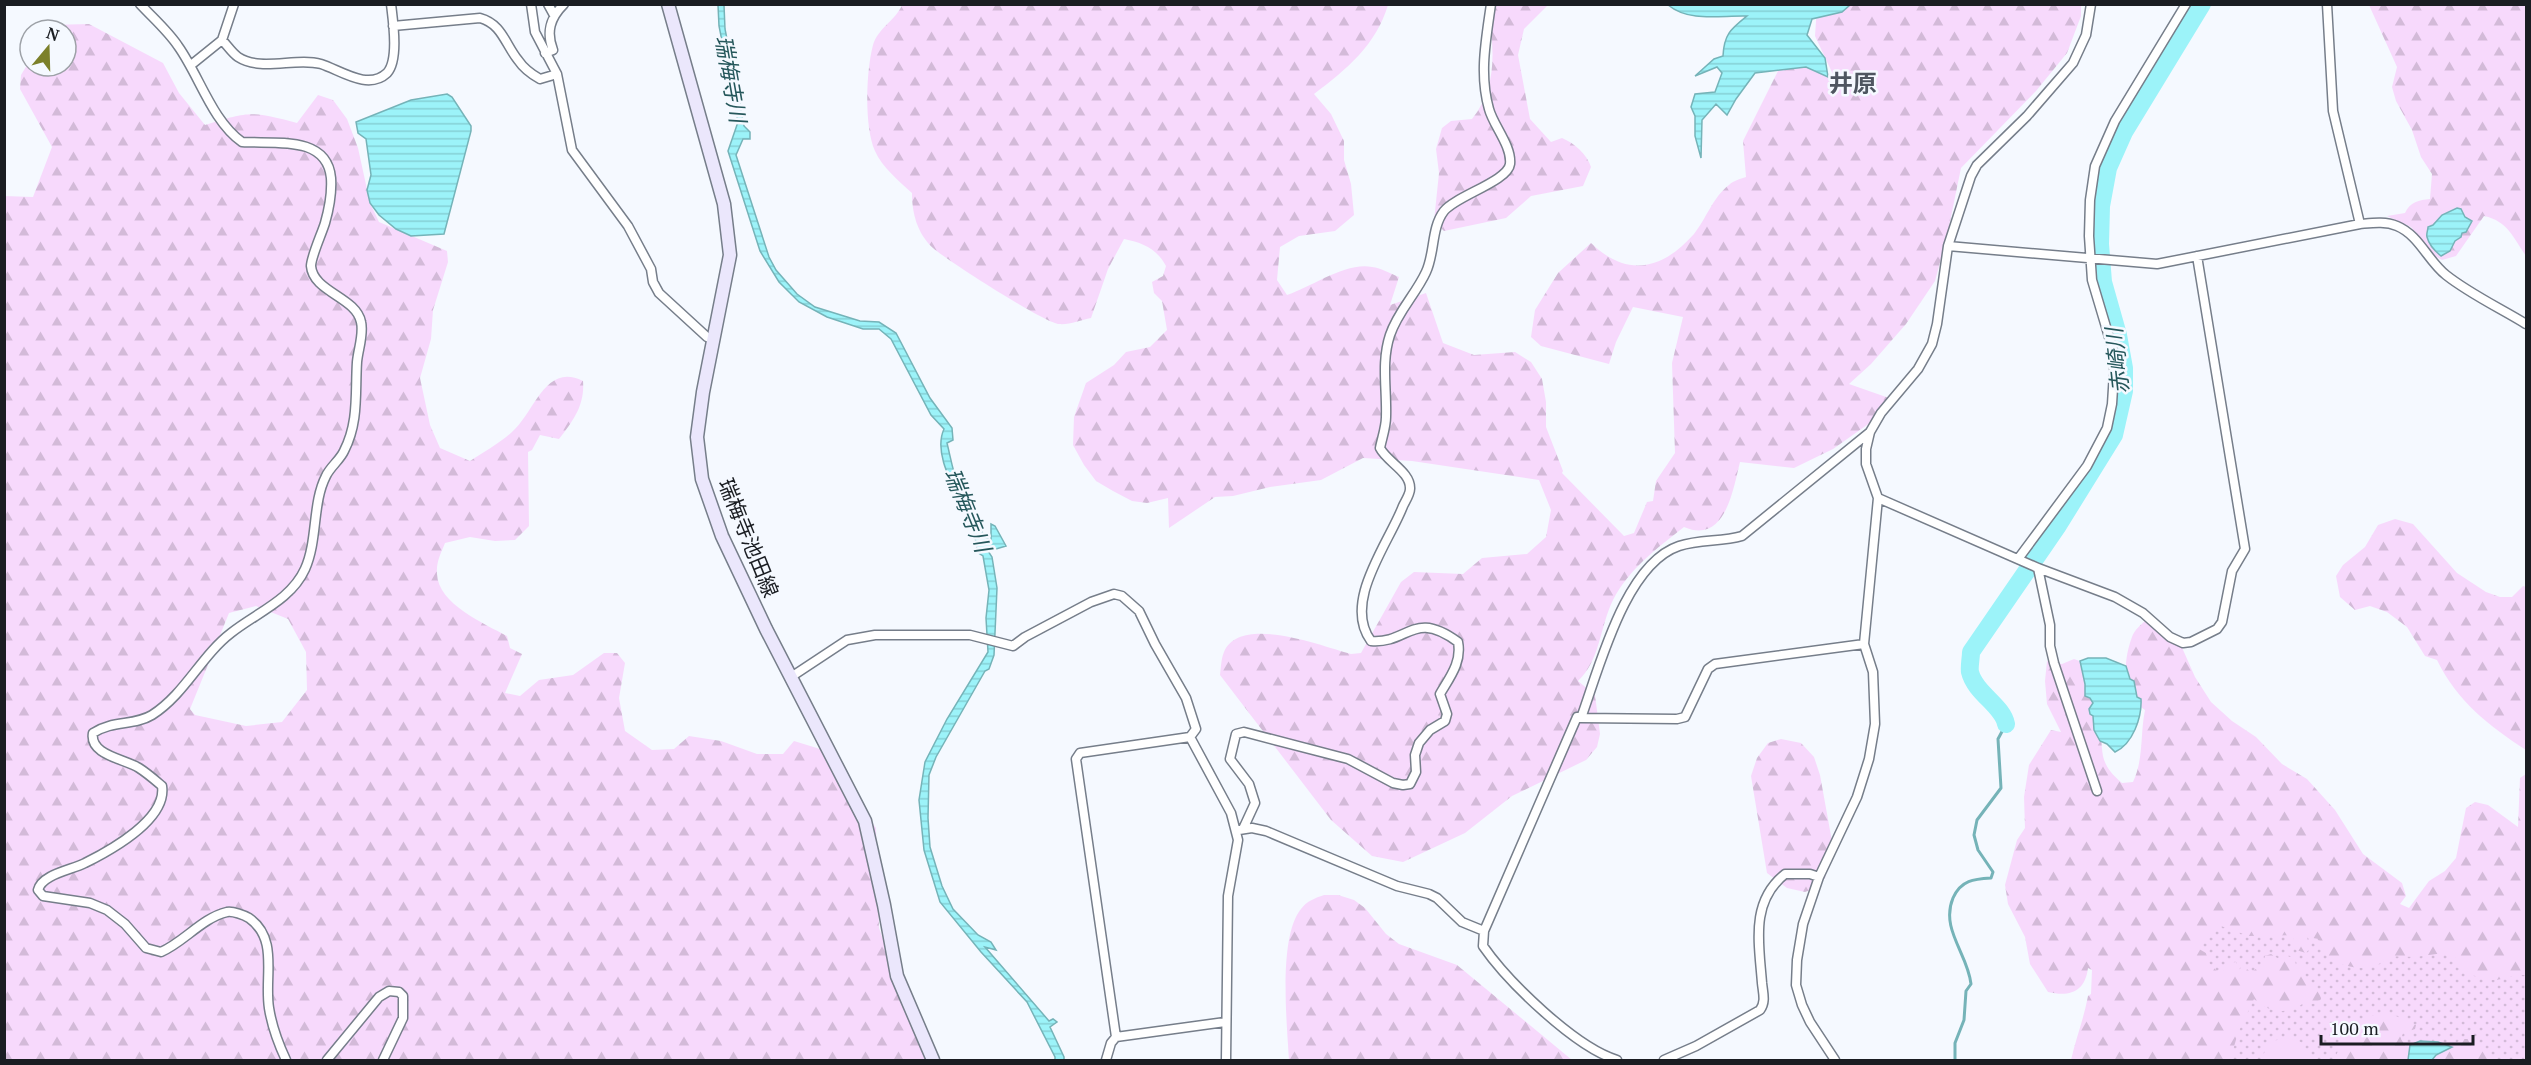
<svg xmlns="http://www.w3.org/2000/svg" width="2531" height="1065" viewBox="0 0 2531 1065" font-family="'PT Serif','Noto Sans JP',serif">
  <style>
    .grass { fill: url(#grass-dots) }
    .forest { fill: url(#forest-firs); fill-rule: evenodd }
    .garden { fill: #f7d9fc }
    .water { fill: url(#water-rules); stroke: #75b3b8; stroke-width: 1.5 }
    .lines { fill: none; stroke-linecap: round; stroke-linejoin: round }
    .stream { stroke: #75b3b8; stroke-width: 3 }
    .river { stroke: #9cf3f9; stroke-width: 18 }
    .minor-casing { stroke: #767e8a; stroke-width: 11 }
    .secondary-casing { stroke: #767e8a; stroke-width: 15 }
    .minor { stroke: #fff; stroke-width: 8 }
    .secondary { stroke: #ebe7fc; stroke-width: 12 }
    .labels { text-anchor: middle; stroke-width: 5; stroke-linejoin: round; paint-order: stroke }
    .street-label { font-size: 21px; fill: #1a1d22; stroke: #f5f9ff }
    .water-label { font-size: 22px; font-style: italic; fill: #25575b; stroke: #f5f9ff }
    .quarter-label { font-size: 24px; font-weight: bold; fill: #4e5560; stroke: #f5f9ff }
  </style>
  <defs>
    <pattern id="grass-dots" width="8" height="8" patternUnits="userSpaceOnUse" patternTransform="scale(1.5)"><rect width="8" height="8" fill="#f7d9fc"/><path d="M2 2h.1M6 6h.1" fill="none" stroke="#d3bad8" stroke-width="1.8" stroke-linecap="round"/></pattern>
    <pattern id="forest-firs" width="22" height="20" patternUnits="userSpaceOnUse" patternTransform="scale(1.5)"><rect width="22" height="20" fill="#f7d9fc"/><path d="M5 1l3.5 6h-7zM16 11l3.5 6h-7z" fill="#d3bad8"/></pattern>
    <pattern id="water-rules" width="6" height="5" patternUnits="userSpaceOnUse" patternTransform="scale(1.5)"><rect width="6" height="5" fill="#9cf3f9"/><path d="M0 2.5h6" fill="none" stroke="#86d0d5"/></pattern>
  </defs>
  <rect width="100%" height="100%" fill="#f5f9ff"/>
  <path class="grass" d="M2203,857L2336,922L2526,930V1060H2142Z"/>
  <path class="forest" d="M1824,4L2081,5V16L2067,53L2036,91L1961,168L1947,236L1935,281L1906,324L1871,364L1849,384L1889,398L1874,420L1833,449L1794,468L1740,462C1733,490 1725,545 1684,527C1657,548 1629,569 1613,600C1600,626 1600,661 1578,681L1595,695L1600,734L1597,747L1586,760L1512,796L1465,833L1403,862L1372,856L1331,820L1220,675C1221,668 1221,659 1224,652C1240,614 1322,646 1351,654L1361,653L1401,582L1414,572L1463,574L1482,558L1527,554L1546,537L1551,510L1539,480L1412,461L1363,458L1321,480L1270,487L1233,496L1215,497L1169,528L1168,498L1147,503L1132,501L1113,491L1096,481L1084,465L1073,445L1074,417L1086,383L1114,365L1126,352L1150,347L1167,330L1162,301L1154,293L1152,282L1163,276L1166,266C1156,248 1143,243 1124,239L1108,269L1091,318C1081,320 1069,325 1059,324C1046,324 945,259 933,248C917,233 912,213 912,193C899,181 882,167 875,151C864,127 866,71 873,45C878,28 896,20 902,5H1388C1376,45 1347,69 1314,94L1331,114L1344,141V160L1351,184L1354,215L1335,231L1299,236L1280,247L1277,280L1287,295C1312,287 1345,262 1372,267C1381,268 1391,274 1399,277L1390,305L1426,293L1443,343L1474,355L1515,352L1531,362L1542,379L1546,402V427L1563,471L1562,473L1624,536L1634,533L1647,502L1653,501L1656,481L1675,453L1672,363L1683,317L1633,307L1616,342L1609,364L1541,346L1531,337L1535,310L1558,273L1591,243C1627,278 1662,270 1694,234C1706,219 1713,197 1729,185C1733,181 1740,179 1746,177L1743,141L1782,63H1817L1837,83L1815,36L1817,6Z
    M1487,5H1548L1524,29L1518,55L1530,119L1551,142L1562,138C1574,143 1587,154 1591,167L1583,186L1531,196L1506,218L1444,231L1434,221L1439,173L1436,149L1442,128L1451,121L1472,119C1499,86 1494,43 1487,5Z
    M2369,5H2526V256C2514,239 2508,221 2484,216L2456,256L2442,260L2433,255L2411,227L2387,216L2405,213C2410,202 2419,200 2430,199L2432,174L2421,157L2412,130L2396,101L2392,87L2397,67ZM2453,210L2464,213L2463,231L2458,239L2455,241L2450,251L2437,253L2427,238C2431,222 2441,219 2453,210Z
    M89,24L163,63L179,93L205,125C250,111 252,111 297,123L318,95L333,100L347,119L358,148L370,203L379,222L447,251L448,262L433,310L431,339L420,378L430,425L440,448L470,461C484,452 500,443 512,432C535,412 545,362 583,381C585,405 573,421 559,439L540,435L532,450L528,452L529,526L515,540L495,541L470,537L445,543C441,553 436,562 437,574C438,604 485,624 507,636L510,648L522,654L505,693L520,696L539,680L573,675L604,653H617L625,663L619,698L625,731L652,750L674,749L689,736L721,741L757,754H783L794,741L820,749L876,828L879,928L926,1060H5L4,196L33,197L52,147L20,89L21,75L30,60V66H66V30H47L50,25ZM256,606L288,619L306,652L307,690L282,722L246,726L195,715L190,709L229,613Z
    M2395,519L2413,524L2457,573L2486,592L2500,597H2512L2523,586L2526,587V750C2489,726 2457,701 2437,660L2425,656L2407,627L2387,612L2370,606L2355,610L2340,597L2336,576L2343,565L2365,547L2378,525Z
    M2147,619L2169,630L2180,643L2195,677L2211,702L2232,721L2256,737L2282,764L2307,779L2335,810L2363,854L2402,883L2406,896L2400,904L2409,908L2429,881L2445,871L2456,858L2466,808L2475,802L2488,805L2518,827L2520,778L2526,774V975C2510,974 2505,980 2492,980C2481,980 2465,972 2455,966L2456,959L2453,953C2440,953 2429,955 2416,957C2408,957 2400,956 2392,957C2383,960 2376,968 2366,968C2347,969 2323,960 2319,939L2307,937L2310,948L2306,953L2296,950L2292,945L2294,935L2249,936L2218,925L2210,930L2199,949L2206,953L2209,963L2218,972H2223L2229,963L2236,962L2239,970L2243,965L2251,973L2263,963L2265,956L2271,954L2279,959L2284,954L2290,957L2294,956L2296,965L2303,966L2306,983L2320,991L2321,999L2313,1004L2305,1001C2292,1017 2266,1012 2254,999L2238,1033L2230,1060H2071C2076,1038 2084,1018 2088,996L2091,994L2092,970L2088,968C2085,992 2070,997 2048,992L2030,964L2025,937L2008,904L2005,885L2017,840L2025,828L2024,797L2029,765L2051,730L2061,732L2047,704L2045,681L2047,661L2062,664L2074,659L2085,663C2090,684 2094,704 2099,724C2105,752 2096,761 2122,783L2133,782C2144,759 2140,734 2145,710C2121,695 2123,661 2132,637C2134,630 2142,624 2147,619Z
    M1781,739L1801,743L1814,757L1820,775L1833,847L1825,878L1816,888L1805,892L1787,888L1767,873L1751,776L1757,758L1768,743Z
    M1324,895H1338L1354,900L1365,908L1386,934L1399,944L1457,965L1572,1060H1289C1287,1024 1278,937 1301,909C1307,901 1315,898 1324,895Z
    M2381,1013L2396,1016L2416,1025L2415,1029L2403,1033L2401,1039L2411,1055L2410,1060H2334L2342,1042L2360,1020Z
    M2464,1039H2472L2498,1060H2428L2446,1047Z"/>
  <path class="garden" d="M2285,1038L2301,1042L2313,1060H2261L2269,1042Z"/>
  <path class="water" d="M718,5H724L725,29L744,126L750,132V139H743L736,155L769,257L776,270L797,294L815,307L860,321L879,322L896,333L930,398L952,428L953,440L947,443C953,467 956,497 978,513L974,514C976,523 983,537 991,541V524L995,526L1006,546L996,549L990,547L988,551L992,557L997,588L994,655L989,669L985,671L936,757L929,775L928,818L930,847L942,886L953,909L978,935L991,942L996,950L985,947L1049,1021L1053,1019L1057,1022L1050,1027L1064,1057V1060H1055V1057L1027,1002L981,952L940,902L924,850L919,800L925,762L947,719L988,652L986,618L989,590L983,556L977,552C977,515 928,464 944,429L931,415L891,339L879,329H863L827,317L799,302L779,282L760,251L728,151L738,122L719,26Z
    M1668,5H1850L1842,12L1812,19L1807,35L1825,58L1828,77L1806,67L1755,73L1736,99L1727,115L1716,104L1702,120L1701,158L1695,136V116L1691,107L1695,94L1715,92L1722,73L1717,67L1695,76L1714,59L1723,56C1724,34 1731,29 1747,16C1722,15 1690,23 1668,5Z
    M447,94L452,97L471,126V131L444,234L411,236L396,229L379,215L370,203L367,190L371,175L366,139L358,133L356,122L411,100Z
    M2457,208L2461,209L2465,217L2472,221L2466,232L2462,233L2461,237L2455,241L2450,251L2441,256C2436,252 2429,245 2427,237C2426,234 2428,230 2428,227L2433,225L2442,215Z
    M2088,658H2106L2126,666L2130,679L2134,681L2137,697L2141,699C2142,717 2133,744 2115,752L2107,744L2100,741L2094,730L2093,716L2090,714L2089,709L2093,703L2090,698L2085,696V684L2080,661Z
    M2420,1041L2438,1042L2452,1047L2436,1055L2432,1060H2408L2410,1045Z"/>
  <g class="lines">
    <path class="stream" d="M1955,1060V1043L1964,1020L1966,991L1971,984C1968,954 1940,929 1953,898C1961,880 1974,879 1991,878L1993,872L1978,850L1974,835L1977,820L2001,788L1998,739L2006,724"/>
    <path class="river" d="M2006,724C2003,706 1975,693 1970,672C1969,667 1971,658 1971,652L2057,527L2114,435L2124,391V368L2118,335L2103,282L2100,244L2101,206L2108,168L2124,132L2202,4"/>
    <g class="minor-casing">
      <path id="minor" d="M140,4C153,18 168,31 178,46C199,75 212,121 242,142C275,144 327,135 331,178C332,193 329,209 325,223C322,233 311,257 311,266C313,292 356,297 361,322C364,334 358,350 357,362C355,393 359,422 344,451C340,460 330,467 326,476C312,503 318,540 305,569C291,600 256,613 231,633C201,656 185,694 152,715C134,726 113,720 93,733C89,755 125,759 139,768C147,773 155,780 162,786C167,819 111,850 85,863C72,870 42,874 38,890L43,896L90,903L107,910L125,924L146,948L161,952C184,942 202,918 227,912C233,911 244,915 249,918C279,939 264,977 269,1008C272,1027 278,1043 286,1060
        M531,4L535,32L557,74L572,150L628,226L651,269L653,282L659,293L707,337L712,339
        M548,4L554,15
        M2327,4L2333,111L2360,224
        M393,26L480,18C502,24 505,44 518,60C524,69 531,74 540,79L557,74
        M222,40C227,45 232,53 238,57C261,72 296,57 321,64C340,70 368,91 387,73C399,60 393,21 391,4
        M545,53L553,50C546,32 550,18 564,4
        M191,65L222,40L234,4
        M1948,246L2157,264L2360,224C2372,223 2385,221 2397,226C2419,235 2428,261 2446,275C2470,294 2500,308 2526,324
        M1878,498L2038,568L2115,597L2143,613L2170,637L2183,643L2191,642L2217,629L2222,622L2232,571L2245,549L2197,256
        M2018,559L2087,466L2107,428L2112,404L2115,357L2092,280L2089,236L2090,200L2095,166L2115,121L2186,4
        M2038,568L2050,625V646L2054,663L2097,791
        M791,677L847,640L875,635H970L1013,646L1025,637L1091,602L1114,594L1122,596L1139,611L1155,644L1186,698L1196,729L1190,737L1080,753L1076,759L1116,1037
        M1581,718L1677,719L1685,717L1708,669L1715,664L1864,644
        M1190,737L1231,813L1238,840L1228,896L1226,1060
        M1243,829L1255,803L1249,784L1230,759L1236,734L1244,732L1348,759L1393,783L1403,785L1410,784L1416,772L1415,755L1419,743L1430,730L1445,721L1447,714L1440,694C1450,677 1462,662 1458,642C1413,609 1409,644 1371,641C1342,602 1389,543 1403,506C1405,502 1410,494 1410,489C1411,472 1387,462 1380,448C1382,438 1386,427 1386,417C1387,389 1381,362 1390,335C1398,311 1416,294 1426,272C1435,253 1431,228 1444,211C1456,196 1508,181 1510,164C1512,146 1493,125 1489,109C1479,74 1486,40 1491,4
        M1239,830L1252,828L1266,831L1397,886L1429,894L1437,898L1462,922L1484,931
        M327,1060L379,997L389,991L399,992L403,996V1018L383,1060
        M1106,1060L1111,1043L1116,1037L1225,1022
        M1617,1060C1575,1047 1508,982 1483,946L1484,931L1577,717L1581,718C1599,669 1625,564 1679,546C1700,539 1721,542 1742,536L1870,432
        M1664,1060L1696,1046L1760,1010C1766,1002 1763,993 1762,983C1759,943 1750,902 1785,874H1810L1819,877
        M1835,1060L1810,1022L1802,1005L1796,985L1797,960L1803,924L1819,877L1857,797L1869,759L1875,724L1873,672L1864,644L1878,498L1866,464V449L1870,432L1881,413L1918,369L1932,344L1937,324L1948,246L1971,176L1977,165L2027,116L2073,63L2086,35L2091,4"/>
    </g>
    <g class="secondary-casing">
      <path id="secondary" d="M668,4L724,204L730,255L703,392L697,437L702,479L722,536L766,629L865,821L884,905L897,976L933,1060"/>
    </g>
    <use href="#minor" class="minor"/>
    <use href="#secondary" class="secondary"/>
  </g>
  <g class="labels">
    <g class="street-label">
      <text transform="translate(748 538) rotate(68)" y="7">瑞梅寺池田線</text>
    </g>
    <g class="water-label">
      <text transform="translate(731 79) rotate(80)" y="8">瑞梅寺川</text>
      <text transform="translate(2117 361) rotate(-96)" y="8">赤崎川</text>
      <text transform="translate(968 510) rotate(68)" y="8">瑞梅寺川</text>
    </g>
    <g class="quarter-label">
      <text x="1853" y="92">井原</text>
    </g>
  </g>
  <rect width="2531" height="1065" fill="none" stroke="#1a1d22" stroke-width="12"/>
  <g transform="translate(48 48) rotate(19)"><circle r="28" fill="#f5f9ff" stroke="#9da1a7" stroke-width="1.5"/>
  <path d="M0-4.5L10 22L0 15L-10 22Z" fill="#7c802a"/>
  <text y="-9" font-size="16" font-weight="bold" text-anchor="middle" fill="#1a1d22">N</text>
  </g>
  <path d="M2321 1035v9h152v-9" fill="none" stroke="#1a1d22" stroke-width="3"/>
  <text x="2330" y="1035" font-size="18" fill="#1a1d22" stroke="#f5f9ff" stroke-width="4.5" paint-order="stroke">100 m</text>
</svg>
